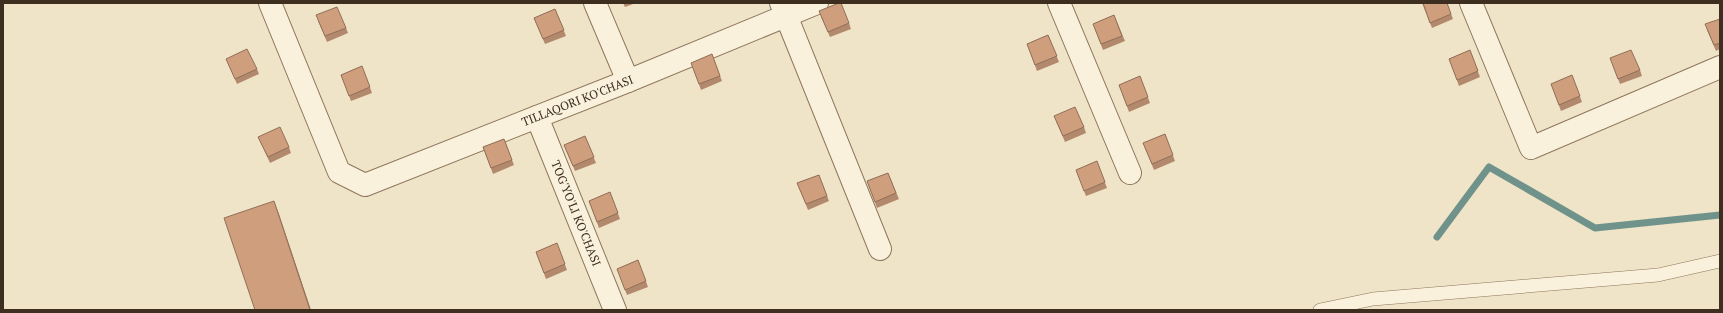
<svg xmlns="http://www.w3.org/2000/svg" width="1723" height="313" viewBox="0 0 1723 313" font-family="'PT Serif',serif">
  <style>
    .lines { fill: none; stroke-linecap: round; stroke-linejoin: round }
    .stream { stroke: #6f938a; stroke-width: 7 }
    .service-casing { stroke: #8d765c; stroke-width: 14 }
    .minor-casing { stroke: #8d765c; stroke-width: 24 }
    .service { stroke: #faf1dc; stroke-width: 13 }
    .minor { stroke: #faf1dc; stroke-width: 22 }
    .wall { fill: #b2896c }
    .shaded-wall { fill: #916f58 }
    .building { fill: #cf9f7d; stroke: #916f58 }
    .labels { text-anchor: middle; stroke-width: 4; stroke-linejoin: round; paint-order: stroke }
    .street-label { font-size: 12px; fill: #3d2e20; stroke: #f7eed8 }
  </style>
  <rect width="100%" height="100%" fill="#f0e4c8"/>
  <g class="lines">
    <path class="stream" d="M1437,237L1489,167L1595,228L1720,215"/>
    <g class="service-casing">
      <path id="service" d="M1320,310L1373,299L1658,275L1720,261"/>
    </g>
    <g class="minor-casing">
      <g id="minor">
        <path id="s1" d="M270,3L339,172L365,185L628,81L817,3"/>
        <path d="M595,3L628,81"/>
        <path d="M781,3L880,249"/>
        <path d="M1059,3L1130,173"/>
        <path d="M1471,3L1531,148L1720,67"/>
        <path id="s2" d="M537,117L615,310"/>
      </g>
    </g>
    <use href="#service" class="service"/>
    <use href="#minor" class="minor"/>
  </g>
  <path class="wall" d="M623,3H636L625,7Z
    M1422,3H1447L1453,19L1432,28Z
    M555,9L566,36L545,44L534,18Z
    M1114,15L1125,41L1103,50L1093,24Z
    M821,17L849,23L851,29L830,37Z
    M1720,19V49L1716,51L1707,30Z
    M318,21L346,28L348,33L327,42Z
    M1048,35L1059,62L1037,71L1027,44Z
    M1470,50L1480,77L1459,86L1449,59Z
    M712,54L722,81L701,90L691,63Z
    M1610,58L1640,70L1642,76L1620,84Z
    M226,59L257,69L259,74L237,84Z
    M362,66L372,93L351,101L341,75Z
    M1572,75L1582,102L1561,111L1551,84Z
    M1140,76L1150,103L1129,112L1119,85Z
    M1056,121L1084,127L1086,133L1065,142Z
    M1165,134L1175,161L1154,170L1143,143Z
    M585,136L596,163L575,171L564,145Z
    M258,137L289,147L291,153L270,163Z
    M504,139L514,165L493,174L483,147Z
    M1097,161L1107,188L1086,196L1076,170Z
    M888,173L899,199L877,208L867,181Z
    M819,175L829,201L808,210L797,183Z
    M610,192L620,219L599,228L589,201Z
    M557,243L567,270L546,279L536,252Z
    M638,260L648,287L627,295L617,269Z"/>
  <path class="shaded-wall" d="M274,201L279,214L311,310H310Z"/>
  <path class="building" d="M839,3H841L849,23L828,32L819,11Z
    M1423,3H1447L1451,14L1430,23Z
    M337,7L346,28L325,36L316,15Z
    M555,9L564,30L543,39L534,18Z
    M1114,15L1122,36L1101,44L1093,24Z
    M1720,19V43L1714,45L1705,24Z
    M1048,35L1057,56L1035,65L1027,44Z
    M247,49L257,69L235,79L226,59Z
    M1470,50L1478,71L1457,80L1449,59Z
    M1631,50L1640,70L1618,79L1610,58Z
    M712,54L720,76L699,84L691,63Z
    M362,66L370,87L349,96L341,75Z
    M1572,75L1580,96L1559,105L1551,84Z
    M1140,76L1148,97L1127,106L1119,85Z
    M1075,107L1084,127L1063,136L1054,116Z
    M280,127L289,147L268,157L258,137Z
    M1165,134L1173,155L1152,164L1143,143Z
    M585,136L594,157L573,166L564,145Z
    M504,139L512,160L491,168L483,147Z
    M1097,161L1105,182L1084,191L1076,170Z
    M888,173L896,193L875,202L867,181Z
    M819,175L827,196L806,204L797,183Z
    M610,192L618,213L597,222L589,201Z
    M274,201L310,310H255L224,218Z
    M557,243L565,264L544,273L536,252Z
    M638,260L646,281L625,290L617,269Z"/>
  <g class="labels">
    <g class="street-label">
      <text dy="4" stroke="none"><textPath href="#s1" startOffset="440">TILLAQORI KO'CHASI</textPath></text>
      <text dy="4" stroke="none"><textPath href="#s2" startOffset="104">TOG'YO'LI KO'CHASI</textPath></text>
    </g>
  </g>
  <rect width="1723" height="313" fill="none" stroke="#3d2e20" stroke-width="8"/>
</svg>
